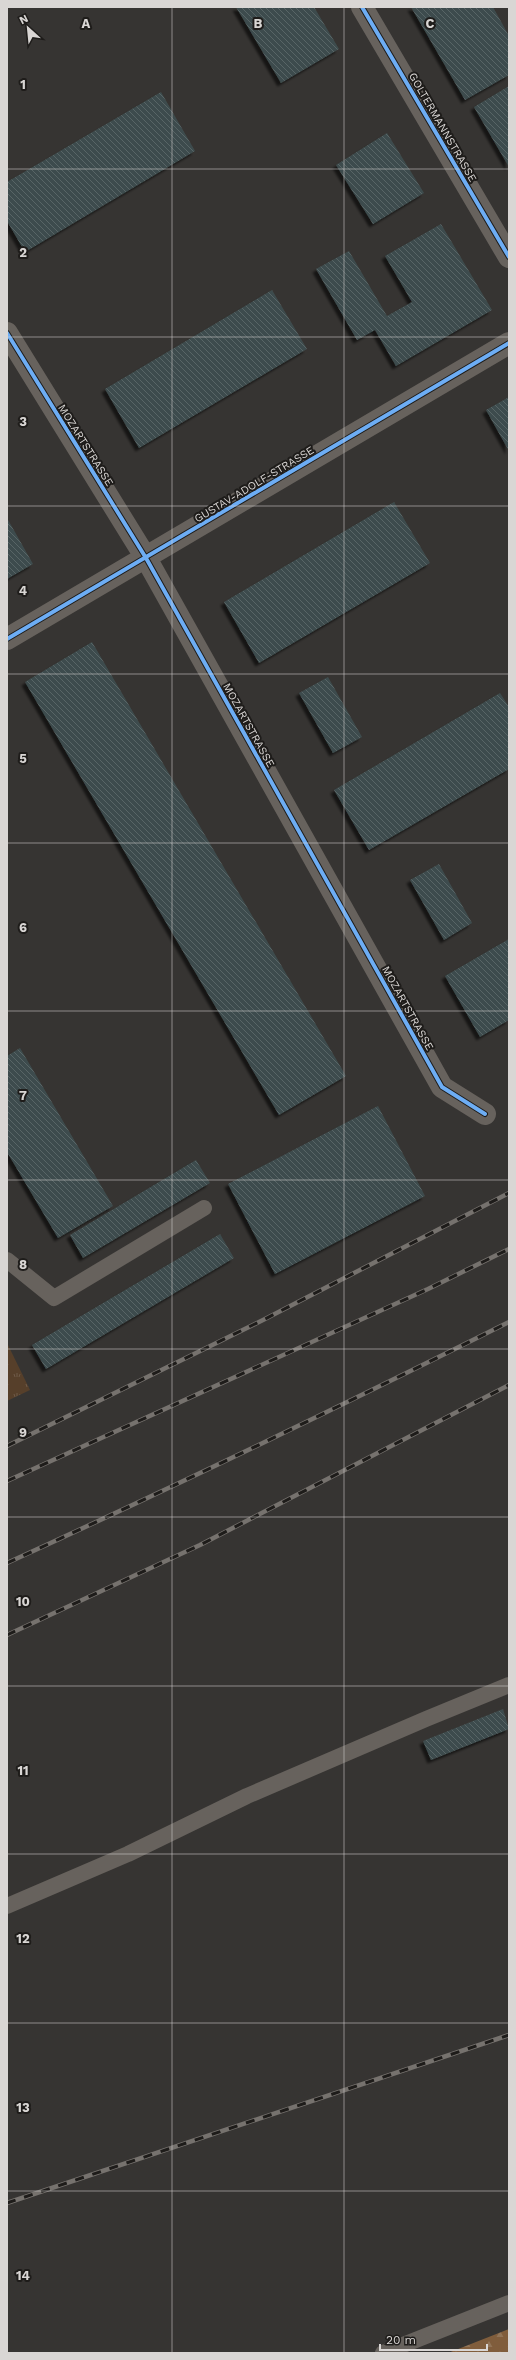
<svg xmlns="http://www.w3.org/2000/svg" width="516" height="2360" viewBox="0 0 516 2360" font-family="'Work Sans',sans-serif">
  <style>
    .forest { fill: url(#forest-firs) }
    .park { fill: url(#park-tufts) }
    .building { fill: url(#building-back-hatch); filter: url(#shadow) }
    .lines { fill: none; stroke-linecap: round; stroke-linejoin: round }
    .service { stroke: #67625d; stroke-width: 16 }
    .minor { stroke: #67625d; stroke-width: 22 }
    .rail-casing { stroke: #76726e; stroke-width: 4.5 }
    .rail { stroke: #1e1c1a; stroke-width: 3; stroke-dasharray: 9; stroke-linecap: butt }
    .cycleway-casing { stroke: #1e1c1a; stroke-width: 6 }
    .cycleway { stroke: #6dadf4; stroke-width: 4 }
    .grid { fill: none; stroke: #d9d6d4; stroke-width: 1; stroke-opacity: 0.55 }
    .labels { text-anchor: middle; stroke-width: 4; stroke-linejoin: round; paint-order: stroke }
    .street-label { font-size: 11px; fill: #d9d6d4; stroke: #1e1c1a }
    .grid-label { font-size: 13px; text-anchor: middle; font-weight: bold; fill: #d9d6d4; stroke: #1e1c1a; stroke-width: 4; stroke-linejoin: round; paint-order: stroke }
  </style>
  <defs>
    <pattern id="forest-firs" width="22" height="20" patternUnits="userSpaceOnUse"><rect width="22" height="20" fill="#805d3c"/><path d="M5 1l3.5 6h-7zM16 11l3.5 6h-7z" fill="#917457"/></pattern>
    <pattern id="park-tufts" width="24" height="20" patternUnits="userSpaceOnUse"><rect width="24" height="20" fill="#563f2a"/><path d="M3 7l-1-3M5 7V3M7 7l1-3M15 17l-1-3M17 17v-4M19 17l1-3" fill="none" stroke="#6e5a48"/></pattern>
    <pattern id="building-back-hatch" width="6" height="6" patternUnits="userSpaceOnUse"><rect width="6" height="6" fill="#3e4c4d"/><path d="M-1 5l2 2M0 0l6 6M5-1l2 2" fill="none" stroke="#596566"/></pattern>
    <filter id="shadow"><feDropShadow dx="-3.5" dy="3.5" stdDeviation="1" flood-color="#0009"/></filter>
  </defs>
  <rect width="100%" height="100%" fill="#363432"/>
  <path class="forest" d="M509,2329V2353H448Z"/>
  <path class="park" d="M7,1343L30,1390L7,1401Z"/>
  <path class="building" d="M236,7H314L339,49L281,83Z
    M411,7H493L509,36V75L465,100Z
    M509,86V167L474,107Z
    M161,92L195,151L25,252L7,221V182Z
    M387,133L424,193L373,224L336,165Z
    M441,224L492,310L396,366L375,330L357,340L316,269L349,251L387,316L412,302L385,256Z
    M272,290L307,349L139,448L105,389Z
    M509,397V451L486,410Z
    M394,502L430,563L259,663L224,602Z
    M7,518L33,564L7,579Z
    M92,642L346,1076L279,1115L25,682Z
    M328,677L362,737L333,753L299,693Z
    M500,693L509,707V769L369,850L334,790Z
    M439,864L472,923L444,940L410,880Z
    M509,939V1020L480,1037L445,976Z
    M20,1048L113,1206L58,1238L7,1152V1056Z
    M378,1106L425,1196L275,1274L228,1184Z
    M196,1160L210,1183L83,1258L70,1235Z
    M220,1234L234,1258L46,1369L32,1345Z
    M503,1709L509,1729L431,1760L423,1741Z"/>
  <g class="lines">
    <path class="service" d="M7,1260L54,1298L204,1208
      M7,1906L128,1854L247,1796L426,1719L509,1685
      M383,2353L509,2303"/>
    <path class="minor" d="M362,7L509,257
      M7,333L146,558L442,1087L485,1114
      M7,639L509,343"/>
    <g class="rail-casing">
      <path id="rail" d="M7,1446L265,1319L509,1193
        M7,1481L428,1289L509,1249
        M7,1563C176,1486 343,1405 509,1322
        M7,1635L200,1545L509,1385
        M7,2203L509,2035"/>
    </g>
    <use href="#rail" class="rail"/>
    <g class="cycleway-casing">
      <path id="cycleway" d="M362,7L509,257
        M7,333L146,558L442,1087L485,1114
        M7,639L509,343"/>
    </g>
    <use href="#cycleway" class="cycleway"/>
  </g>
  <path class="grid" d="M172,7V2353M344,7V2353M7,169H509M7,337H509M7,506H509M7,674H509M7,843H509M7,1011H509M7,1180H509M7,1349H509M7,1517H509M7,1686H509M7,1854H509M7,2023H509M7,2191H509"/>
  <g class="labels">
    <g class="street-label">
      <text transform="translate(443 127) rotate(60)" y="4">GOLTERMANNSTRASSE</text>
      <text transform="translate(86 445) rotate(58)" y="4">MOZARTSTRASSE</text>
      <text transform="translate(254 484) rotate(-31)" y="4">GUSTAV-ADOLF-STRASSE</text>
      <text transform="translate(249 725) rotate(61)" y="4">MOZARTSTRASSE</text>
      <text transform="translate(408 1008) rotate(61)" y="4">MOZARTSTRASSE</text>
    </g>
  </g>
  <g class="grid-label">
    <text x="86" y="28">A</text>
    <text x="258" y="28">B</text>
    <text x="430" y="28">C</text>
    <text x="23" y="89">1</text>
    <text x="23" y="257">2</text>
    <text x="23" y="426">3</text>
    <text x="23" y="595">4</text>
    <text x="23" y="763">5</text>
    <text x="23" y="932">6</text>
    <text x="23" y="1100">7</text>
    <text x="23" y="1269">8</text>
    <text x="23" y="1437">9</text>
    <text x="23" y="1606">10</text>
    <text x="23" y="1775">11</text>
    <text x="23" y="1943">12</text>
    <text x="23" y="2112">13</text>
    <text x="23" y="2280">14</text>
  </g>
  <rect width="516" height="2360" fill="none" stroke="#d9d6d4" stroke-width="16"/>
  <g transform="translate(28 28) rotate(333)" stroke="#1e1c1a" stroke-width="3" paint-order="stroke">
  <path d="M0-3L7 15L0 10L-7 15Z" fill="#d9d6d4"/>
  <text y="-6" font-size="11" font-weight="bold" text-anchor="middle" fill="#d9d6d4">N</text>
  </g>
  <path d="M380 2344v6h107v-6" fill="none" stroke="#d9d6d4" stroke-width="2"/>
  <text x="386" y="2344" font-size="12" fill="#d9d6d4" stroke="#1e1c1a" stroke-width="3" paint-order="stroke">20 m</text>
</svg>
